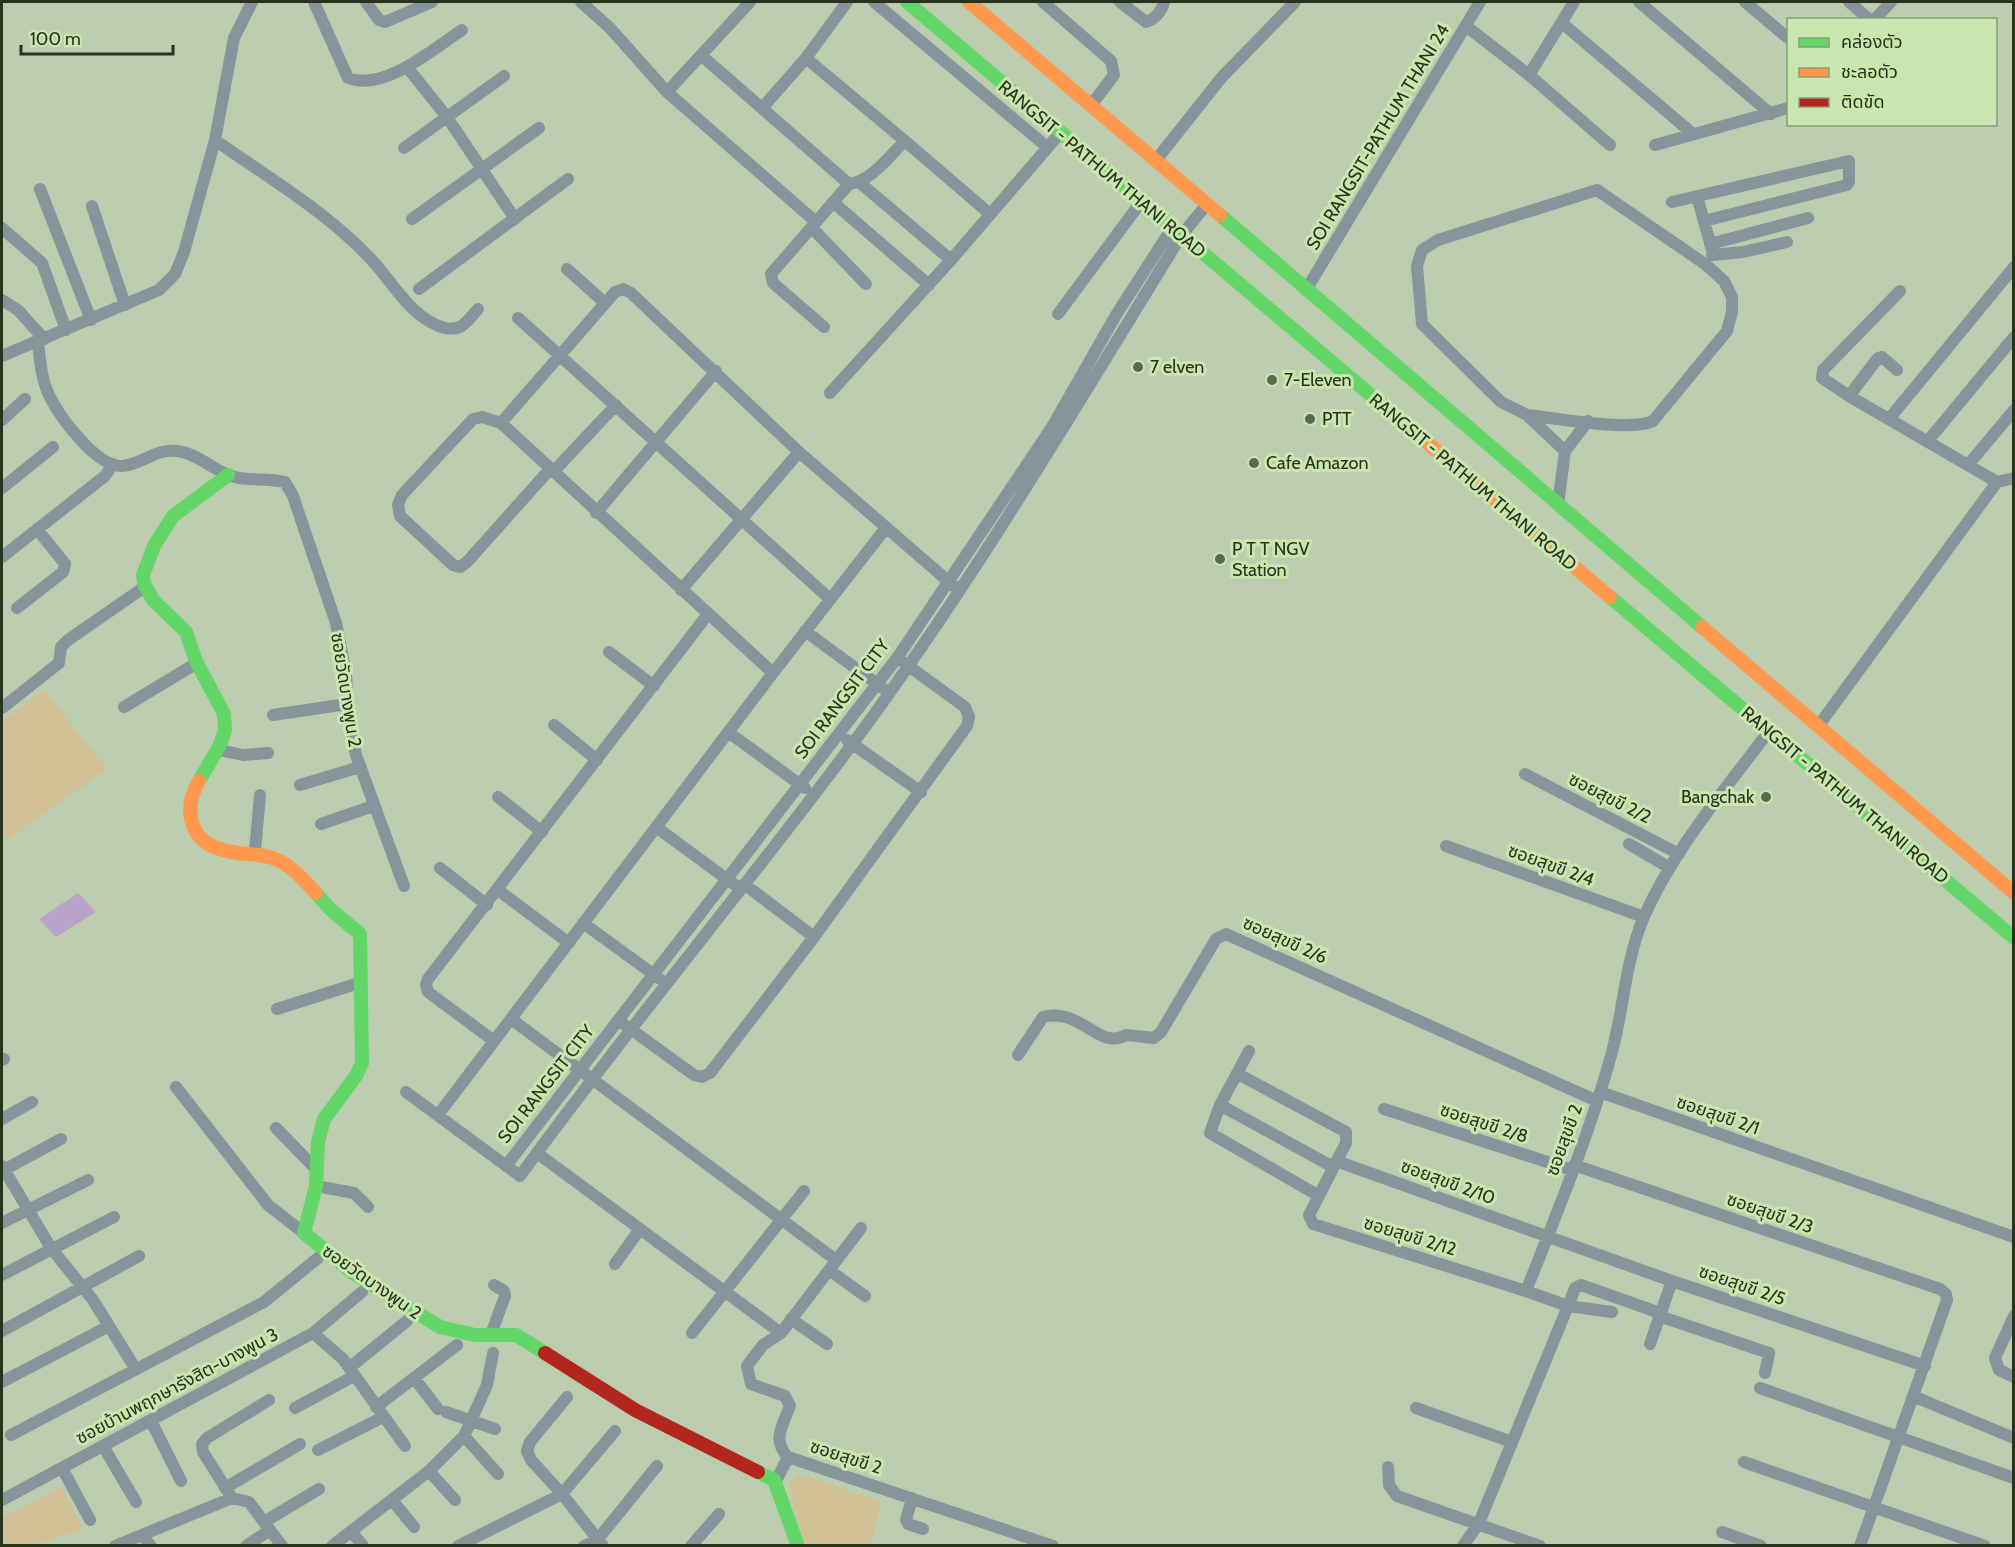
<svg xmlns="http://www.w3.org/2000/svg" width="2015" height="1547" viewBox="0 0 2015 1547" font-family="Cabin,'Noto Sans Thai',sans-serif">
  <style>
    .green { fill: #d1c095 }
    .water { fill: #b9a3c9 }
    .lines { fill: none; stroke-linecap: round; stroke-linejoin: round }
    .street { stroke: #86949b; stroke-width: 12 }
    .fast { stroke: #63d668; stroke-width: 14 }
    .slow { stroke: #ff974d; stroke-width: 14 }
    .jam { stroke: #b3261e; stroke-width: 14 }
    .poi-dot { fill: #5b6950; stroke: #c8e6ae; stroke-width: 2 }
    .labels { text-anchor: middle; stroke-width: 6; stroke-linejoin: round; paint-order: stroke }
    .street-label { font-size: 18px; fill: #27331d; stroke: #c8e6ae }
    .poi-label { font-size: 18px; fill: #27331d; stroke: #c8e6ae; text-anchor: start }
  </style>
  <rect width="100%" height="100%" fill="#bcccae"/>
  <path class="green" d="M44,690L107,769L7,840L2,833V721Z
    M797,1474L881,1501L871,1545H804L789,1484Z
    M61,1487L83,1529L34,1545H2V1518Z"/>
  <path class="water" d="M78,893L96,912L56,937L39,919Z"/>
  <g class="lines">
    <path class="street" d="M314,2L348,78C384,92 433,49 462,30
      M366,2L379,20L385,22L432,2
      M581,2L610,28L667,92L816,222
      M874,2L1047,147
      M1043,2L1111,61L1114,75L1092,104
      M1120,2L1146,22C1156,19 1162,10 1164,2
      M1639,2L1771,114
      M1745,2L1788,38
      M1849,2L1870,20
      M1874,20L1891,2
      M1562,23L1692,133
      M1466,26L1529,75L1610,145
      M702,56L849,184C873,180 888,157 905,141L806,58L847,2
      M407,67L447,117L515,219
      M1529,75L1574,2
      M667,92L750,2
      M763,107L806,58
      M215,140C270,179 334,216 378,267C397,290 415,320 445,328C462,332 468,320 478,309
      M905,141L990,214
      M1655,145L1788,108
      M404,148L504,76
      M1156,160L1222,77L1295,2
      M859,182L951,260
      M40,189L91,320
      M1697,196L1712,250
      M1672,202L1849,161V182L1847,185L1704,221
      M834,203L929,285
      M92,206L125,305
      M412,219L539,128
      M2,228L42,263L66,330
      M812,228L866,284
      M1710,244L1808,218
      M1712,255L1743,252L1787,242
      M567,269L605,303
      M419,289L568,179
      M1306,290L1480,2
      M1900,291L1823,370L1822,378L1849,396L1997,482L2014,478
      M2,300L18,310L44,339
      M1058,314L1141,202
      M518,318L830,599
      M824,327L773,283L771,274L849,184
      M38,342C40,360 41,378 49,395C59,416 96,467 122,466C143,464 156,448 178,451C198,454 213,470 231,476C250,482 265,477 285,482L293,496L336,623L346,673L348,716L356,755L404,886
      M2,356L159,290L175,274L184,252L215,140L234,38L252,2
      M830,393L951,260L1060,133
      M1849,396L1878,358L1882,357L1897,370
      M1527,415C1556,418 1630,432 1653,421L1727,331L1732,312V297L1724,281L1705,264L1597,190L1438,240L1422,250L1417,266L1422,324L1501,402L1527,415L1565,451L1558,505
      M1889,419L2014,267
      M2,420L25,399
      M501,423L615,292L623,289L631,293L799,452L955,587
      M1927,442L2014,337
      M1565,451L1588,421
      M1968,465L2014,410
      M551,468L467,562L460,567L453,565L400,516L398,505L402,495L473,419L482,417L501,423L773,673
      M554,471L616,405
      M2,488L53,447
      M596,513L716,371
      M2,557L105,476L113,464
      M681,590L799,452
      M17,608L63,572L65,564L37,529
      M805,631L884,689
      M609,652L654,686
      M124,707L197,663
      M2,708L59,663L61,647L68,640L146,586
      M273,715L347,704
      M554,725L597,760
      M1819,725L1997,482
      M728,732L805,788
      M847,740L921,792
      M219,750L243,755L268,753
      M1525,774L1679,854
      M300,785L360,767
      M498,797L542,832
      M321,824L373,806
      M656,827L735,885
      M1629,844L1670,868
      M1446,846L1644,917
      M255,851L260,795
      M440,868L487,905
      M744,884L814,937
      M498,890L569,943
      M583,923L660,979
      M277,1009L359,983
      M511,1019L836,1260
      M625,1025L694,1075L702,1077L710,1073L814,937L967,726L969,717L965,707L903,662
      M494,1041L428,992L426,985L428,979L708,614
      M1249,1051L1220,1105L1210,1133L1319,1196
      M1018,1055L1043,1017C1081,1007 1099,1051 1126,1035L1154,1038L1161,1032L1216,939L1226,934L1597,1101
      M2,1060L4,1059
      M1238,1074L1346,1132V1143L1309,1215L1313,1224L1526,1291
      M176,1087L268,1205L304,1233
      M406,1092L520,1176C626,1030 743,891 851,746C972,583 1075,408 1181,236L1207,204
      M1600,1092L2014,1237
      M1220,1105L1333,1167
      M1384,1109L1572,1170
      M438,1115L773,673L885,529
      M2,1119L32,1102
      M276,1128L317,1170
      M537,1153L781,1333
      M1336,1161L1672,1281L1925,1366
      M1574,1165L1940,1289L1946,1294L1947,1300L1860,1546
      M2,1166L51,1248L93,1300L135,1368
      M506,1166L897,658L1052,427L1116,315L1172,228
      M2,1171L61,1139
      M316,1186L354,1193L368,1207
      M2,1223L88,1180
      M861,1228L781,1333L763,1345L747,1366L751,1384L785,1396L790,1406C782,1426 772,1441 788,1457L1053,1546
      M615,1264L640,1229
      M829,1270L865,1296
      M2,1275L114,1217
      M1612,1312L1568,1306L1575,1288L1581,1285L1660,1313
      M1659,1316L1769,1353L1765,1373
      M2014,1316L1995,1358L1999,1370L2014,1377
      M791,1319L827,1344
      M2,1331L139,1256
      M313,1333L343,1359L405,1446
      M692,1333L804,1191
      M491,1334L505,1296L504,1291L494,1285
      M1650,1344L1672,1281
      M349,1368L407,1321
      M414,1378L438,1409
      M2,1382L109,1326
      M1760,1388L2014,1478
      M567,1397L530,1442L527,1451L531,1460L562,1494L603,1546
      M1915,1397L2014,1438
      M376,1407L457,1345
      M295,1408L354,1376
      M1416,1408L1512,1442
      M446,1412L495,1429
      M151,1421L181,1481
      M11,1435L264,1302L318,1258
      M464,1436L498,1474
      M103,1446L136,1502
      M318,1450L383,1417
      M1744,1462L1985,1546
      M1388,1467L1389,1485L1397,1496L1540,1546
      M62,1468L90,1520
      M429,1471L455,1500
      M774,1480L778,1477L788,1457
      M225,1488L300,1444
      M232,1498L203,1452L202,1444L207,1438L269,1400
      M912,1498L906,1520L908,1524L923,1529
      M2,1500L313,1333L362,1292
      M392,1500L414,1527
      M264,1522L319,1489
      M351,1531L363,1546
      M1722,1532L1761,1546
      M142,1535L151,1546
      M115,1546L232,1498L249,1502L282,1546
      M246,1546L270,1530
      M332,1546L429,1471L464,1436L487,1385L493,1353
      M458,1546L562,1494L615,1431
      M584,1546L598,1539L657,1466
      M691,1546L719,1514
      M1463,1546L1479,1523L1568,1306L1526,1291C1557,1213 1590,1133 1612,1052C1624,1007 1625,963 1643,919C1673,850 1724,791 1769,731"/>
    <path class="fast" d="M907,2L1425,441
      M1220,215L1702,627
      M1610,597L2014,938
      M199,781L220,745L225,730L224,714L196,661L186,632L153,600L144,584L143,575L154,546L173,516L228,475
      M316,893L330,909L360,934L362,1063L356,1076L324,1119L318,1142L316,1186L304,1233L353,1273L440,1327L475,1335H516L545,1353
      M758,1472L774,1480L798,1546"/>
    <path class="slow" d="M969,2L1220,215
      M1425,441L1610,597
      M1702,627L2014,893
      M199,781C183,808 188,841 223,850C239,855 257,853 273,858C291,865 303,879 316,893"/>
    <path class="jam" d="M545,1353L635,1410L758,1472"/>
  </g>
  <g class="poi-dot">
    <circle cx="1138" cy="367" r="6"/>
    <circle cx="1272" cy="380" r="6"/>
    <circle cx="1310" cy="419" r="6"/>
    <circle cx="1254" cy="463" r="6"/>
    <circle cx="1220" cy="559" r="6"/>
    <circle cx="1766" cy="797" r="6"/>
  </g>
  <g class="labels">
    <g class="street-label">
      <text transform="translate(1378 137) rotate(-59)" y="6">SOI RANGSIT-PATHUM THANI 24</text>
      <text transform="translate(1102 169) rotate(40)" y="6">RANGSIT - PATHUM THANI ROAD</text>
      <text transform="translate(1473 482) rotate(40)" y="6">RANGSIT - PATHUM THANI ROAD</text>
      <text transform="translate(346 690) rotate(81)" y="6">ซอยวัดบางพูน 2</text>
      <text transform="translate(842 699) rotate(-53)" y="6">SOI RANGSIT CITY</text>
      <text transform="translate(1845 795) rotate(40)" y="6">RANGSIT - PATHUM THANI ROAD</text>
      <text transform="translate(1610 798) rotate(27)" y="6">ซอยสุขขี 2/2</text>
      <text transform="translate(1551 865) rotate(20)" y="6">ซอยสุขขี 2/4</text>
      <text transform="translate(1285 940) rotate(24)" y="6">ซอยสุขขี 2/6</text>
      <text transform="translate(546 1084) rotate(-52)" y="6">SOI RANGSIT CITY</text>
      <text transform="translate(1718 1115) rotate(19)" y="6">ซอยสุขขี 2/1</text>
      <text transform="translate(1484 1123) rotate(18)" y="6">ซอยสุขขี 2/8</text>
      <text transform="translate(1564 1140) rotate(-70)" y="6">ซอยสุขขี 2</text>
      <text transform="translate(1448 1182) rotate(20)" y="6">ซอยสุขขี 2/10</text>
      <text transform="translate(1770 1213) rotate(19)" y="6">ซอยสุขขี 2/3</text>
      <text transform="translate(1410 1236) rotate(17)" y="6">ซอยสุขขี 2/12</text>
      <text transform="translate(372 1282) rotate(35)" y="6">ซอยวัดบางพูน 2</text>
      <text transform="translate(1742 1285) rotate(19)" y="6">ซอยสุขขี 2/5</text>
      <text transform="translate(177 1386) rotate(-28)" y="6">ซอยบ้านพฤกษารังสิต-บางพูน 3</text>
      <text transform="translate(846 1457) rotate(18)" y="6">ซอยสุขขี 2</text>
    </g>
    <g class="poi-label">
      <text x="1150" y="373">7 elven</text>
      <text x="1284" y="386">7-Eleven</text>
      <text x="1322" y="425">PTT</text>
      <text x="1266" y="469">Cafe Amazon</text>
      <text x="1232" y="555">P T T NGV<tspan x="1232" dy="21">Station</tspan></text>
      <text x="1754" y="803" text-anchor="end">Bangchak</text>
    </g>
  </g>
  <rect width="2015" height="1547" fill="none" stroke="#27331d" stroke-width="6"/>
  <rect x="1787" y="18" width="210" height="108" fill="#c8e6ae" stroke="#889e74" stroke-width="1.5"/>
  <rect x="1799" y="38" width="30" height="9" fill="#63d668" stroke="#889e74" stroke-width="1.5"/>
  <text x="1841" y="48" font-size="18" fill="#27331d">คล่องตัว</text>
  <rect x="1799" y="68" width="30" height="9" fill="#ff974d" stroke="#889e74" stroke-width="1.5"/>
  <text x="1841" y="78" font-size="18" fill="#27331d">ชะลอตัว</text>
  <rect x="1799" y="98" width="30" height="9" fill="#b3261e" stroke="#889e74" stroke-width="1.5"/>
  <text x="1841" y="108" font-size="18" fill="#27331d">ติดขัด</text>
  <path d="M21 45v9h152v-9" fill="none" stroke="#27331d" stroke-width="3"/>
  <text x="30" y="45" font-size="18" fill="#27331d" stroke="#c8e6ae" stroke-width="4.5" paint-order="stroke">100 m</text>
</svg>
